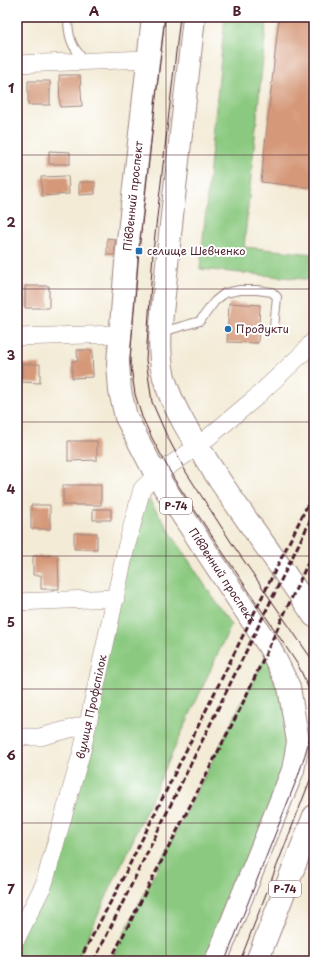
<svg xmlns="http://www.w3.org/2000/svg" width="331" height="978" viewBox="0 0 331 978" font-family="'Playpen Sans',sans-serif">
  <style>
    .green { fill: #8ac97f; stroke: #6a7455 }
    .building { fill: #d59979 }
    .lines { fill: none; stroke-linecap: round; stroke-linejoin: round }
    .service-casing { stroke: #9e8580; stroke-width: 10 }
    .minor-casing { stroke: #9e8580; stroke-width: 18 }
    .primary-casing { stroke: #9e8580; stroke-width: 24 }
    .service { stroke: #fff; stroke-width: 8 }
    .minor { stroke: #fff; stroke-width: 17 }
    .primary { stroke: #fff; stroke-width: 22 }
    .tram { stroke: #4a1f2b; stroke-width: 1 }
    .rail { stroke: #4a1f2b; stroke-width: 3; stroke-dasharray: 6 3; stroke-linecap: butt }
    .grid { fill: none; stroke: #4a1f2b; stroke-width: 1; stroke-opacity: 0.55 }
    .poi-dot { fill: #1f6fb2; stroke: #fff; stroke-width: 1.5 }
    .labels { text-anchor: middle; stroke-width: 4; stroke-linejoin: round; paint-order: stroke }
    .shield { fill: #fff; stroke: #80626b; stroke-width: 1 }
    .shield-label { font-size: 10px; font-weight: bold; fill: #4a1f2b }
    .street-label { font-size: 11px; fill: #4a1f2b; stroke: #fff }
    .poi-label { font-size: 11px; fill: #4a1f2b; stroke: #fff; text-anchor: start }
    .neatline { fill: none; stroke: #4a1f2b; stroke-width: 1.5 }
    .grid-label { font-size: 13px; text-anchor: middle; font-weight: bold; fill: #4a1f2b }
  </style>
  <rect width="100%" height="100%" fill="#fff"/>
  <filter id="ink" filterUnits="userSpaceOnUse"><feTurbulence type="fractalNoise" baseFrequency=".025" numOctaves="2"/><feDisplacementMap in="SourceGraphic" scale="8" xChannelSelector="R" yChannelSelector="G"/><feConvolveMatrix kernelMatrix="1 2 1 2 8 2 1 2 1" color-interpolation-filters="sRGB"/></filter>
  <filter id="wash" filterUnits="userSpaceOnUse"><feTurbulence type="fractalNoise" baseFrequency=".012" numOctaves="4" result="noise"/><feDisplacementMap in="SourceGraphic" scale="16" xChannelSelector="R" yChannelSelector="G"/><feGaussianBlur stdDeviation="0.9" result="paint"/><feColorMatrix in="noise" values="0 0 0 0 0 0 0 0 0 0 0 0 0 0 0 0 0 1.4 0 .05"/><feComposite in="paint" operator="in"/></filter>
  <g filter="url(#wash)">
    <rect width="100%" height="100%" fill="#f3ebd6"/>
    <path class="green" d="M225,17H267L244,247L314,254V280L200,269Z
      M142,489L231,625L77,961H17V938L44,884Z
      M270,648L298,742L216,961H110Z"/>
    <g id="blocks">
      <path class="building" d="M279,17H314V188L261,182Z
        M59,75H80L82,106L60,107Z
        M28,81H50V105H28Z
        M49,151L70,152V164H49Z
        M68,176L69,194L42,196L41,177Z
        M79,182H95V194L79,195Z
        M107,238L115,239V255H107Z
        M25,286H49V308H25Z
        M229,303L260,305L258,343L227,342Z
        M77,350H92L93,377L72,378V361H78Z
        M22,364H40V383L22,382Z
        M68,441H97V460L68,461Z
        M63,485H101V505H63Z
        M31,505H50V529H31Z
        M93,509H111V520H93Z
        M74,533H97V549H74Z
        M33,556H58L59,589H41V575H33Z"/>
    </g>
  </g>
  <g filter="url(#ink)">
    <use href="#blocks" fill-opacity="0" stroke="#9e8580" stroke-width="1"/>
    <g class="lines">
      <g class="service-casing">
        <path id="service" d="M68,17C68,35 71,49 86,60
          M162,332L200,321L215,301L225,293L240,290H257L272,292L277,297L274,327"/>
      </g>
      <g class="minor-casing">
        <g id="minor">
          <path d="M17,64L148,59"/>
          <path d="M17,337L120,334"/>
          <path d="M17,602L116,598"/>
          <path d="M17,737H40L88,724"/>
          <path id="s1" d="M17,938L44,884L82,751L126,548L142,489L156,475L198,446L254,399L304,352L314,340"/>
        </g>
      </g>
      <g class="primary-casing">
        <g id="primary">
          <path id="s2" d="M153,17L127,250L118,363L120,391L126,417L156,475L270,648L289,687L298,742L293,770L216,961"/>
          <path d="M194,17C185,103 174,189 166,275C163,311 154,352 167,387C177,415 193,439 209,464C242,516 280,564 314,616"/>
          <path d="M257,961L314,816"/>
        </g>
      </g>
      <use href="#service" class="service"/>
      <use href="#minor" class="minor"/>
      <use href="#primary" class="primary"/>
      <path class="tram" d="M165,17L139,251L130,360L135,394L142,417L152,438L174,479L298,665C302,673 306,682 309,690C318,719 307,749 298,776L225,961
        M180,17L153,252L146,360L152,402L166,434L186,472L233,545L311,658L314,664
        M240,961L314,770"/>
      <path class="rail" d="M79,961L117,890L314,492
        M94,961L314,513
        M110,961L240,709L314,550"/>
    </g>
  </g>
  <path class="grid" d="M166,17V961M17,155H314M17,289H314M17,422H314M17,556H314M17,689H314M17,823H314"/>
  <g class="poi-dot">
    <rect x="135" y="247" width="8" height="8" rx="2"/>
    <circle cx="228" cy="329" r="4"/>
  </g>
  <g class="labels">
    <g class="shield">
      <rect x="160" y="498" width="32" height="16" rx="3"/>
      <rect x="269" y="881" width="32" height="16" rx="3"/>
    </g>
    <g class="shield-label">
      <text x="176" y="510">Р-74</text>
      <text x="285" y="893">Р-74</text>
    </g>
    <g class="street-label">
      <text transform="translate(133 196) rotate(-84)" y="4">Південний проспект</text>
      <text dy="4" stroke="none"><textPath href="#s2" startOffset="588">Південний проспект</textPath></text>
      <text dy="4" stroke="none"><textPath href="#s1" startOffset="244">вулиця Профспілок</textPath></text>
    </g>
    <g class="poi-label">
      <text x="147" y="255">селище Шевченко</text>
      <text x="236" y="333">Продукти</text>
    </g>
  </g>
  <rect width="331" height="978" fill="none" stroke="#fff" stroke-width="44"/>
  <rect x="22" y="22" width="287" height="934" class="neatline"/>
  <g class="grid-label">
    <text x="94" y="16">A</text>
    <text x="237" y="16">B</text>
    <text x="11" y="93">1</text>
    <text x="11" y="227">2</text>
    <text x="11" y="360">3</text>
    <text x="11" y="494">4</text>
    <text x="11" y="627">5</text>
    <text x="11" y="760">6</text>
    <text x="11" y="894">7</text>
  </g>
</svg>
